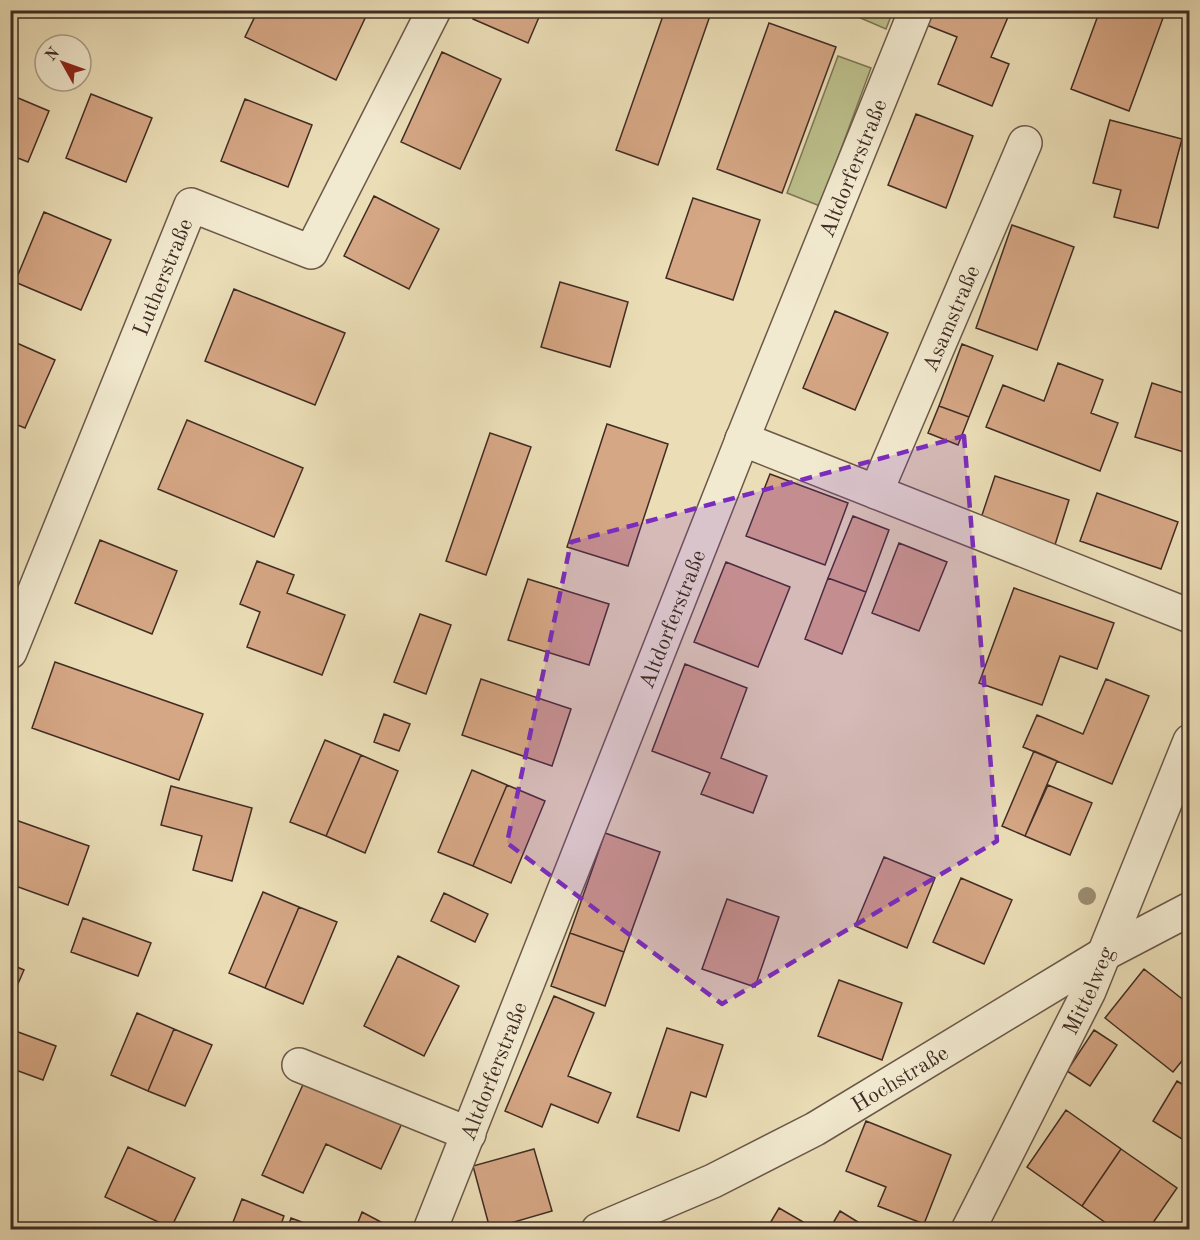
<svg xmlns="http://www.w3.org/2000/svg" width="1200" height="1240" viewBox="0 0 1200 1240" font-family="'Old Standard TT',serif">
  <style>
    .green { fill: #bcc08c; stroke: #7e7658; stroke-width: 1.5 }
    .building { fill: #d6a785; stroke: #402c24; stroke-width: 1.5 }
    .lines { fill: none; stroke-linecap: round; stroke-linejoin: round }
    .minor-casing { stroke: #6b5849; stroke-width: 36 }
    .minor { stroke: #f2ead0; stroke-width: 33 }
    .tree { fill: #9b8d72 }
    .marked { fill: #7b2cbf; fill-opacity: 0.2; stroke: #7b2cbf; stroke-width: 4.5; stroke-dasharray: 12 8; stroke-linejoin: round }
    .labels { text-anchor: middle; stroke-width: 4.5; stroke-linejoin: round; paint-order: stroke }
    .street-label { font-size: 22px; fill: #402c24; stroke: #f2ead0 }
  </style>
  <rect width="100%" height="100%" fill="#ebdeb7"/>
  <filter id="stains"><feTurbulence type="fractalNoise" baseFrequency=".00333" numOctaves="4"/><feColorMatrix values="0 0 0 0 .2 0 0 0 0 .09 0 0 0 0 .02 0 0 0 .5 -.17"/></filter>
  <radialGradient id="worn" r=".72"><stop offset=".6" stop-color="#630" stop-opacity="0"/><stop offset="1" stop-color="#630" stop-opacity=".3"/></radialGradient>
  <path class="green" d="M850,10H893V11L886,29L849,13Z
    M838,56L871,68L820,206L787,193Z"/>
  <path class="building" d="M258,10H360L367,14L336,80L245,37Z
    M476,10H542L528,43L473,19Z
    M665,10H712L658,165L616,150Z
    M930,10H1011L991,57L1009,64L992,106L938,84L957,37L924,24Z
    M1100,10H1144L1163,18L1129,111L1071,89Z
    M769,23L836,47L782,193L717,169Z
    M442,52L501,79L460,169L401,142Z
    M91,94L152,118L126,182L66,158Z
    M11,95L49,111L28,162L10,155Z
    M245,99L312,125L288,187L221,161Z
    M916,114L973,136L946,208L888,185Z
    M1110,120L1182,139L1158,228L1114,217L1121,190L1093,183Z
    M374,196L439,229L409,289L344,256Z
    M693,198L760,220L733,300L666,278Z
    M44,212L111,240L81,310L15,282Z
    M1012,225L1074,247L1037,350L976,328Z
    M560,282L628,302L610,367L541,347Z
    M234,289L345,333L315,405L205,361Z
    M835,311L888,333L855,410L803,388Z
    M10,340L55,360L25,428L10,422Z
    M962,344L993,356L969,417L939,406Z
    M1058,363L1103,380L1091,413L1118,423L1100,471L986,427L1003,385L1044,401Z
    M1152,383L1190,395V454L1135,437Z
    M939,406L969,417L958,445L928,433Z
    M187,420L303,468L274,537L158,489Z
    M607,424L668,444L628,566L567,547Z
    M490,433L531,447L486,575L446,561Z
    M770,474L848,503L825,565L746,536Z
    M995,476L1069,500L1054,548L979,524Z
    M1097,493L1178,522L1161,569L1080,541Z
    M853,516L889,530L866,592L828,578Z
    M100,540L177,571L152,634L75,603Z
    M899,543L947,562L919,631L872,613Z
    M257,561L294,575L287,593L345,615L322,675L247,647L260,612L240,604Z
    M726,562L790,587L758,667L694,642Z
    M828,578L866,592L842,654L805,639Z
    M528,579L609,604L589,665L508,640Z
    M1014,588L1114,623L1097,669L1060,656L1042,705L979,683Z
    M420,614L451,625L426,694L394,682Z
    M55,662L203,714L179,780L32,728Z
    M685,664L747,688L721,758L767,776L753,813L701,794L710,773L652,751Z
    M481,679L571,709L552,766L462,735Z
    M1106,679L1149,696L1112,784L1023,747L1037,715L1083,734Z
    M384,714L410,724L399,751L374,742Z
    M325,740L361,755L326,836L290,822Z
    M1034,751L1057,761L1025,836L1002,826Z
    M361,755L398,771L365,853L326,836Z
    M472,770L507,785L473,866L438,852Z
    M507,785L545,801L511,883L473,866Z
    M1048,785L1092,803L1070,855L1025,836Z
    M171,786L252,808L232,881L193,870L202,836L161,825Z
    M10,818L89,846L68,905L10,884Z
    M605,833L660,852L624,952L570,933Z
    M884,857L935,878L907,948L855,926Z
    M961,878L1012,900L984,964L933,942Z
    M263,892L299,907L265,988L229,973Z
    M444,893L488,914L475,942L431,921Z
    M727,899L779,917L755,987L702,969Z
    M299,907L337,922L303,1004L265,988Z
    M83,918L151,943L138,976L71,952Z
    M570,933L624,952L605,1006L551,986Z
    M398,956L459,986L424,1056L364,1026Z
    M10,964L24,970L10,1002Z
    M1144,969L1190,1005V1051L1173,1072L1105,1018Z
    M839,980L902,1003L882,1060L818,1036Z
    M554,996L594,1013L568,1076L611,1093L598,1123L551,1104L542,1127L505,1111Z
    M137,1013L174,1029L148,1091L111,1075Z
    M667,1028L723,1045L706,1097L691,1092L679,1131L637,1117Z
    M10,1029L56,1046L43,1080L10,1068Z
    M174,1029L212,1045L185,1106L148,1091Z
    M1094,1030L1117,1045L1090,1086L1067,1071Z
    M306,1078L403,1121L381,1169L326,1144L303,1193L262,1175Z
    M1177,1081L1190,1089V1144L1153,1121Z
    M1066,1110L1121,1149L1082,1206L1027,1167Z
    M866,1121L951,1155L924,1224L878,1206L886,1187L846,1171Z
    M128,1147L195,1178L171,1228L105,1197Z
    M534,1149L552,1211L490,1229L473,1166Z
    M1121,1149L1177,1188L1148,1230H1116L1082,1206Z
    M242,1199L284,1216L279,1230H230Z
    M779,1208L817,1230H766Z
    M840,1211L871,1230H829Z
    M362,1212L396,1230H355Z
    M291,1218L323,1230H287Z"/>
  <g class="lines">
    <g class="minor-casing">
      <g id="minor">
        <path d="M742,439L1190,616"/>
        <path id="s1" d="M876,492L1025,143"/>
        <path id="s2" d="M10,652L191,205L311,252L434,10"/>
        <path d="M299,1065L469,1134"/>
        <path id="s3" d="M430,1230L746,430L916,10"/>
        <path id="s4" d="M598,1230L713,1181L815,1129L1104,954L1190,909"/>
        <path id="s5" d="M968,1230L1089,991L1190,741"/>
      </g>
    </g>
    <use href="#minor" class="minor"/>
  </g>
  <circle class="tree" cx="1087" cy="896" r="9"/>
  <path class="marked" d="M964,436L997,841L722,1004L507,843L571,542Z"/>
  <g class="labels">
    <g class="street-label">
      <text dy="8" stroke="none"><textPath href="#s3" startOffset="1143">Altdorferstraße</textPath></text>
      <text dy="8" stroke="none"><textPath href="#s2" startOffset="405">Lutherstraße</textPath></text>
      <text dy="8" stroke="none"><textPath href="#s1" startOffset="189">Asamstraße</textPath></text>
      <text dy="8" stroke="none"><textPath href="#s3" startOffset="657">Altdorferstraße</textPath></text>
      <text dy="8" stroke="none"><textPath href="#s5" startOffset="268">Mittelweg</textPath></text>
      <text dy="8" stroke="none"><textPath href="#s3" startOffset="171">Altdorferstraße</textPath></text>
      <text dy="8" stroke="none"><textPath href="#s4" startOffset="338">Hochstraße</textPath></text>
    </g>
  </g>
  <rect width="1200" height="1240" fill="none" stroke="#ebdeb7" stroke-width="36"/>
  <rect x="12" y="12" width="1176" height="1216" fill="none" stroke="#402c24" stroke-width="3"/>
  <rect x="18" y="18" width="1164" height="1204" fill="none" stroke="#402c24" stroke-width="1.5"/>
  <g transform="translate(63 63) rotate(310)"><circle r="28" fill="#f2ead0" stroke="#ab9e8b" stroke-width="1.5"/>
  <path d="M0-4.5L10 22L0 15L-10 22Z" fill="#8f2418"/>
  <text y="-9" font-size="16" font-weight="bold" text-anchor="middle" fill="#402c24">N</text>
  </g>
  <rect width="100%" height="100%" filter="url(#stains)"/>
  <rect width="100%" height="100%" fill="url(#worn)"/>
</svg>
